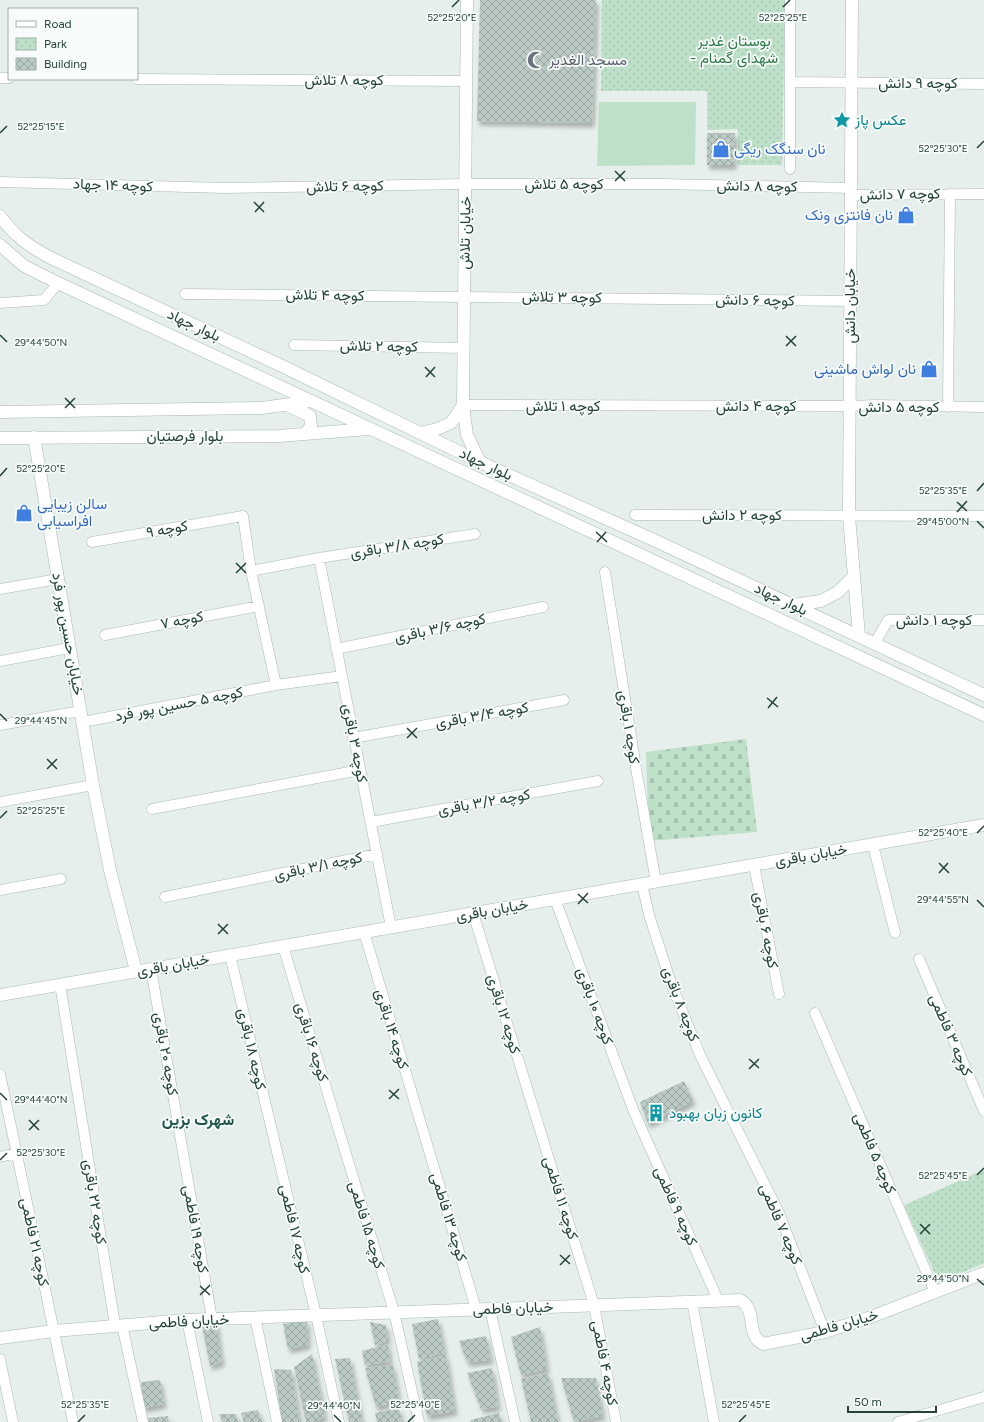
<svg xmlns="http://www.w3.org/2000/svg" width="984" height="1422" viewBox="0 0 984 1422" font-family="Figtree,Vazirmatn,sans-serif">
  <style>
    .cemetery { fill: url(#cemetery-stones) }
    .park { fill: url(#park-dots) }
    .pitch { fill: #bfe0c8 }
    .building { fill: url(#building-cross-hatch); filter: url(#shadow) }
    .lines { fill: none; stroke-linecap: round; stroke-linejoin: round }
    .minor-casing { stroke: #a8b8b2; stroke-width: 11 }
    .tertiary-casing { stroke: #a8b8b2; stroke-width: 13 }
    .minor { stroke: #fff; stroke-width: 10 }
    .tertiary { stroke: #fff; stroke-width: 12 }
    .ticks { fill: none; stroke: #24423a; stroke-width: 1.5 }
    .labels { text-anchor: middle; stroke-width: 3.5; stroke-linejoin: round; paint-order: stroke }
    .park-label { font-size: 15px; fill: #2d7a4b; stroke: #f7fbf9 }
    .worship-label { font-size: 15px; fill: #5b616d; stroke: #f7fbf9; text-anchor: start }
    .street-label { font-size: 15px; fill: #24423a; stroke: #f7fbf9 }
    .culture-label { font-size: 15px; fill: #0d838f; stroke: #f7fbf9; text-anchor: start }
    .shop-label { font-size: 15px; fill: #366cbe; stroke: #f7fbf9; text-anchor: start }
    .neighbourhood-label { font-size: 16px; font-weight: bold; fill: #1f5548; stroke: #f7fbf9 }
    .ticks-label { font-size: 10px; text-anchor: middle; fill: #24423a; stroke: #f7fbf9; stroke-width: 3.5; stroke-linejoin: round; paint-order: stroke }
  </style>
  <defs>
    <pattern id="cemetery-stones" width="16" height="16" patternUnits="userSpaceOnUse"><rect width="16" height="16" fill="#bfe0c8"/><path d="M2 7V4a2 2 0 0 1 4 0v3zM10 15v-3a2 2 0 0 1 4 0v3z" fill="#a4c1ad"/></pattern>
    <pattern id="park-dots" width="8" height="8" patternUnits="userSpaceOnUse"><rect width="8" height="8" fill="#bfe0c8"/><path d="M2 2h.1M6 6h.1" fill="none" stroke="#a4c1ad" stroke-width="1.8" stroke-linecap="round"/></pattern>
    <pattern id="building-cross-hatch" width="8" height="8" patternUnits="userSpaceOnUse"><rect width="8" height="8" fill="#bbcac4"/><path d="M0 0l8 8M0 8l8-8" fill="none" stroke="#98a6a0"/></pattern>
    <filter id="shadow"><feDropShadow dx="2.5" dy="4.5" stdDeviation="2" flood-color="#0004"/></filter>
  </defs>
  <rect width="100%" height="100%" fill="#e6efeb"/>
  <path class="cemetery" d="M746,739L757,832L649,841L646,752Z"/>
  <path class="park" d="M602,0H785L782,165H738V129L707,130V91H601Z
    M984,1170V1263L939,1283L904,1205Z"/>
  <path class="pitch" d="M599,102H696L695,165L597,166Z"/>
  <path class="building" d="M480,0H596L592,123L477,121Z
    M707,133H735L734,165H707Z
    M684,1081L693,1101L648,1124L640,1102Z
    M438,1319L445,1353L419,1359L412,1324Z
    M307,1320L308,1345L288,1349L283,1324Z
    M216,1321L222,1362L210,1366L202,1326Z
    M370,1322L386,1325L388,1341L375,1345Z
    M540,1327L547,1369L521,1375L511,1337Z
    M486,1336L491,1360L467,1362L459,1341Z
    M388,1344L390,1362L365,1365L362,1351Z
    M312,1354L325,1417L314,1422H306L294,1367Z
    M446,1355L455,1411L427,1416L417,1362Z
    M350,1358L362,1422H349L335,1359Z
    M393,1365L399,1401L376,1407L365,1368Z
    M492,1368L498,1407L481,1409L467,1373Z
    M274,1369L291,1370L300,1422H282Z
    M548,1373L558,1422H531L521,1379Z
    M561,1378H596L603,1416L574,1422Z
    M160,1380L164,1404L143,1408L141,1382Z
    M399,1408L402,1422H377L375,1413Z
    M258,1410L262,1422H244L241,1413Z
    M499,1413L501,1422H471L470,1420Z
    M219,1414H236L238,1422H222Z
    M168,1416L169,1422H149L148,1418Z"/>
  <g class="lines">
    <g class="minor-casing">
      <path id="minor" d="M790,0V169
        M0,78H9
        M137,79L466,81
        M790,82L984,84
        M0,182L225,188L465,184H662L851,188
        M850,195L984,194
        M185,294L850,301
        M0,303L44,300L58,283
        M294,345L464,348
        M463,405L850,406L876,405L984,407
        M948,407L950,194
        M635,515L984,516
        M92,542L243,516L251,571L276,685
        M319,558L391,927
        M251,571L319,558L475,534
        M605,572L637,774L656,882
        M0,589L58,579
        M105,635L259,606
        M875,643L888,620H984
        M336,649L543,607
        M0,661L69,648
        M83,722L276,685L342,676
        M0,725L81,711
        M353,738L564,700
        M0,802L93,785
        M152,809L360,770
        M371,822L598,781
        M873,845L895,933
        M754,865L779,994
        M642,884L649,915L672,986L701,1057L779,1213L825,1332
        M0,890L61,879
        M165,897L377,854
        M555,899L634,1112L718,1300
        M473,913L594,1305L616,1422
        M364,932L476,1309
        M283,946L394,1312L419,1422
        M230,955L316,1315L339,1422
        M919,959L984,1111
        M151,969L212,1319
        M60,984L115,1325
        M815,1013L935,1292
        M0,1074L73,1422
        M0,1157L17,1153
        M692,1301L714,1422
        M490,1309L515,1422
        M255,1317L277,1422
        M187,1320L208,1422
        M122,1325L143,1422
        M0,1359L13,1422
        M898,1422L984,1397"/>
    </g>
    <g class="tertiary-casing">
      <path id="tertiary" d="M467,0L463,405L467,435L480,462
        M852,0L849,516L859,636
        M0,216C15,237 29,246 51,258L282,366L480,462L656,541L984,695
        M0,245L24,266L58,283L984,715
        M287,405L310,416L311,426L305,434
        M0,412L262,408L311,401
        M420,433L437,429L451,423L463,405
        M34,437L93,785L110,870L136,971
        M0,438L279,436L368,429
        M793,605L821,601L838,592L854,576
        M0,995L984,825
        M0,1338L54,1331L187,1320L740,1300C758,1310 745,1335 763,1344L825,1332L871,1317L984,1273"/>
    </g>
    <use href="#minor" class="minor"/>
    <use href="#tertiary" class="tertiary"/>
  </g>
  <path class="ticks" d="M452,7L459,0M783,7L790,0M0,133L7,126M977,148L984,141M615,171L625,181M615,181L625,171M254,202L264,212M255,212L264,202M0,335L7,342M786,336L796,346M786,346L796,336M425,367L435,377M426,377L435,367M65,398L75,408M65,408L75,398M0,476L7,468M977,491L984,483M957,502L967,511M957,512L967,501M977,521L984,528M596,532L607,542M597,542L606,532M236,563L246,573M236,573L246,563M767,698L778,707M768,708L777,697M0,714L7,721M407,728L417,738M407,738L417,728M47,759L57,769M47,769L57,759M0,818L7,811M977,833L984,826M939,863L949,873M939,873L948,863M578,894L588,903M977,900L984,907M578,904L588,893M218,924L228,934M218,934L228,924M749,1059L759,1068M749,1069L759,1059M389,1090L399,1099M0,1093L7,1100M389,1099L399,1089M29,1120L39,1130M29,1130L39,1120M0,1160L7,1153M977,1175L984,1168M920,1224L930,1234M920,1234L930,1224M560,1255L570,1264M560,1265L570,1255M977,1279L984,1285M200,1286L210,1295M200,1295L210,1285M334,1415L341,1422M78,1422L85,1415M408,1422L415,1415M739,1422L746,1415"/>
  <defs>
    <g id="mosque-bare" transform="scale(1.38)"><path d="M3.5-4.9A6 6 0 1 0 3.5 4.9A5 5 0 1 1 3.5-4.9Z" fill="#6b7280" stroke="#f7fbf9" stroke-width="2.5" paint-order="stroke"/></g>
    <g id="sight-bare" transform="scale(1.38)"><path d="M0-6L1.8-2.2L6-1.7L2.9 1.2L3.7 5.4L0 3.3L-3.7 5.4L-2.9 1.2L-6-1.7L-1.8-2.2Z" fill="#0f9aa8" stroke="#f7fbf9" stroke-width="2.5" paint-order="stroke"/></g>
    <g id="shop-bare" transform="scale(1.38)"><path d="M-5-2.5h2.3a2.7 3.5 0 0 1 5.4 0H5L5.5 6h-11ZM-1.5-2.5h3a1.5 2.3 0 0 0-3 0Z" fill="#3f7fe0" stroke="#f7fbf9" stroke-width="2.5" paint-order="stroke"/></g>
    <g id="building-bare" transform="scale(1.38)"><path d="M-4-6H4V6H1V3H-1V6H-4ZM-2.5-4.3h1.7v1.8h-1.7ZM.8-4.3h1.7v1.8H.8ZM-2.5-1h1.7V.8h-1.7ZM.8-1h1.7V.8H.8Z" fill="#0f9aa8" stroke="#f7fbf9" stroke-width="2.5" paint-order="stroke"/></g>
  </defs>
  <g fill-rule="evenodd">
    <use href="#mosque-bare" x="536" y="60"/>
    <use href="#sight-bare" x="842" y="120"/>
    <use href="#shop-bare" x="721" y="149"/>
    <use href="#shop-bare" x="906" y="215"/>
    <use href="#shop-bare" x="929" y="369"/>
    <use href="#shop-bare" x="24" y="513"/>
    <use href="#building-bare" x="656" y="1113"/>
  </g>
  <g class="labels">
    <g class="park-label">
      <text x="734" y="46">بوستان غدیر<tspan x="734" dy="17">- شهدای گمنام</tspan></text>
    </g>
    <g class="worship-label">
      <text x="549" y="65">مسجد الغدیر</text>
    </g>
    <g class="street-label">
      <text x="344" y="85">کوچه ۸ تلاش</text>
      <text x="918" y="88">کوچه ۹ دانش</text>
      <text x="564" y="189">کوچه ۵ تلاش</text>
      <text transform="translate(113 185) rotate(2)" y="5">کوچه ۱۴ جهاد</text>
      <text transform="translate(345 186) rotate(-1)" y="5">کوچه ۶ تلاش</text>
      <text transform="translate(757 186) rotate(1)" y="5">کوچه ۸ دانش</text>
      <text transform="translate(900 194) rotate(-1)" y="5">کوچه ۷ دانش</text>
      <text transform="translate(465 233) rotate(-89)" y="5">خیابان تلاش</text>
      <text transform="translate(325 295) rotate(1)" y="5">کوچه ۴ تلاش</text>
      <text transform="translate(562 297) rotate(1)" y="5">کوچه ۳ تلاش</text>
      <text transform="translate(755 300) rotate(1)" y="5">کوچه ۶ دانش</text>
      <text transform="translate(850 306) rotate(-90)" y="5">خیابان دانش</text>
      <text transform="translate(194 325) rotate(25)" y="5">بلوار جهاد</text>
      <text transform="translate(379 346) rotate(1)" y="5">کوچه ۲ تلاش</text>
      <text x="563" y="411">کوچه ۱ تلاش</text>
      <text x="756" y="411">کوچه ۴ دانش</text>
      <text x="899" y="412">کوچه ۵ دانش</text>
      <text x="185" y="441">بلوار فرصتیان</text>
      <text transform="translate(486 464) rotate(25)" y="5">بلوار جهاد</text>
      <text x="742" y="520">کوچه ۲ دانش</text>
      <text transform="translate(167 529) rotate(-10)" y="5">کوچه ۹</text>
      <text transform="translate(397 546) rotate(-9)" y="5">کوچه ۳/۸ باقری</text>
      <text transform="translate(781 599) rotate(25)" y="5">بلوار جهاد</text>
      <text transform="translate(182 620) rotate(-11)" y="5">کوچه ۷</text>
      <text x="934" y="625">کوچه ۱ دانش</text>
      <text transform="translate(440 628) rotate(-12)" y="5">کوچه ۳/۶ باقری</text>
      <text transform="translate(68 634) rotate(80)" y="5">خیابان حسین پور فرد</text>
      <text transform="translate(179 704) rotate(-11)" y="5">کوچه ۵ حسین پور فرد</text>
      <text transform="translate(482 715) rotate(-10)" y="5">کوچه ۳/۴ باقری</text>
      <text transform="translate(629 727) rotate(81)" y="5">کوچه ۱ باقری</text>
      <text transform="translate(355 743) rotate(79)" y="5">کوچه ۳ باقری</text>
      <text transform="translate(484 802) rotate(-10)" y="5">کوچه ۳/۲ باقری</text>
      <text transform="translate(811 855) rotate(-10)" y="5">خیابان باقری</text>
      <text transform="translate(318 866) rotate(-12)" y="5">کوچه ۳/۱ باقری</text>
      <text transform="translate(492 910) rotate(-10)" y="5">خیابان باقری</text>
      <text transform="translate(766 930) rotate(79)" y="5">کوچه ۶ باقری</text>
      <text transform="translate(173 965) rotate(-10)" y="5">خیابان باقری</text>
      <text transform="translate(681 1004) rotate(69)" y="5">کوچه ۸ باقری</text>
      <text transform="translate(595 1006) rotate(70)" y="5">کوچه ۱۰ باقری</text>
      <text transform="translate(504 1014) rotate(73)" y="5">کوچه ۱۲ باقری</text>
      <text transform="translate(392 1029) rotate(73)" y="5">کوچه ۱۴ باقری</text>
      <text transform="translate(951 1035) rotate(67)" y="5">کوچه ۳ فاطمی</text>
      <text transform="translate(312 1042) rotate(73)" y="5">کوچه ۱۶ باقری</text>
      <text transform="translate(252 1049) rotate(77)" y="5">کوچه ۱۸ باقری</text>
      <text transform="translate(166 1054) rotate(80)" y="5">کوچه ۲۰ باقری</text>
      <text transform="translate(875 1153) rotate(67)" y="5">کوچه ۵ فاطمی</text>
      <text transform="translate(561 1198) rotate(73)" y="5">کوچه ۱۱ فاطمی</text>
      <text transform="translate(95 1202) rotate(81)" y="5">کوچه ۲۲ باقری</text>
      <text transform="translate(676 1206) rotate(66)" y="5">کوچه ۹ فاطمی</text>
      <text transform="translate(449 1217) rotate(73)" y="5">کوچه ۱۳ فاطمی</text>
      <text transform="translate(781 1224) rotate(67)" y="5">کوچه ۷ فاطمی</text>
      <text transform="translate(367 1225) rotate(73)" y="5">کوچه ۱۵ فاطمی</text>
      <text transform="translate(196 1229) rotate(80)" y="5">کوچه ۱۹ فاطمی</text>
      <text transform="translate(295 1229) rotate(77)" y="5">کوچه ۱۷ فاطمی</text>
      <text transform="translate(35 1242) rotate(78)" y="5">کوچه ۲۱ فاطمی</text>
      <text transform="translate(513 1308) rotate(-2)" y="5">خیابان فاطمی</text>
      <text transform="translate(189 1321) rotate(-3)" y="5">خیابان فاطمی</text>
      <text transform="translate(839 1325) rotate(-16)" y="5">خیابان فاطمی</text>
      <text transform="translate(605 1363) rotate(79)" y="5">کوچه ۴ فاطمی</text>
    </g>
    <g class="culture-label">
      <text x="855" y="125">عکس پاز</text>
      <text x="669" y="1118">کانون زبان بهبود</text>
    </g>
    <g class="shop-label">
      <text x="734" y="154">نان سنگک ریگی</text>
      <text x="893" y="220" text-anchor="end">نان فانتزى ونک</text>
      <text x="916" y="374" text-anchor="end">نان لواش ماشينى</text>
      <text x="37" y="509">سالن زیبایی<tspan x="37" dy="17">افراسیابی</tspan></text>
    </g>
    <g class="neighbourhood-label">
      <text x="198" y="1125">شهرک بزین</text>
    </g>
  </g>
  <g class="ticks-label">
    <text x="452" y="21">52°25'20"E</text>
    <text x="783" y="21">52°25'25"E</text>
    <text x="41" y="130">52°25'15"E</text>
    <text x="943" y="152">52°25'30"E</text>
    <text x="41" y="346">29°44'50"N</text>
    <text x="41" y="472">52°25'20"E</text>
    <text x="943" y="494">52°25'35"E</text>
    <text x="943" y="525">29°45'00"N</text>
    <text x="41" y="724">29°44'45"N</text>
    <text x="41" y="814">52°25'25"E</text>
    <text x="943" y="836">52°25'40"E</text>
    <text x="943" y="903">29°44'55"N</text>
    <text x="41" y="1103">29°44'40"N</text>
    <text x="41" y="1156">52°25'30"E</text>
    <text x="943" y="1179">52°25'45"E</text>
    <text x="943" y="1282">29°44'50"N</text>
    <text x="85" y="1408">52°25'35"E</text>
    <text x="415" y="1408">52°25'40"E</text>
    <text x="746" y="1408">52°25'45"E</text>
    <text x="334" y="1409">29°44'40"N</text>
  </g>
  <rect x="8" y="8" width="130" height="72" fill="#f7fbf9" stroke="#a3b1ad"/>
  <rect x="16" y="21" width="20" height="6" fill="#ffffff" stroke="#a3b1ad"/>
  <text x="44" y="28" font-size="12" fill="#24423a">Road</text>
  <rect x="16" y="38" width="20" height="12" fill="url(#park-dots)" stroke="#a3b1ad"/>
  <text x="44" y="48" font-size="12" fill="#24423a">Park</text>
  <rect x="16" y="58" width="20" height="12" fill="url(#building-cross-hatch)" stroke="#a3b1ad"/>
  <text x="44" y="68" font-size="12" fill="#24423a">Building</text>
  <path d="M848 1406v6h88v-6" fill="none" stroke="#24423a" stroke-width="2"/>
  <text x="854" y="1406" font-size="12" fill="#24423a" stroke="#f7fbf9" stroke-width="3" paint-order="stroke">50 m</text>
</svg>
